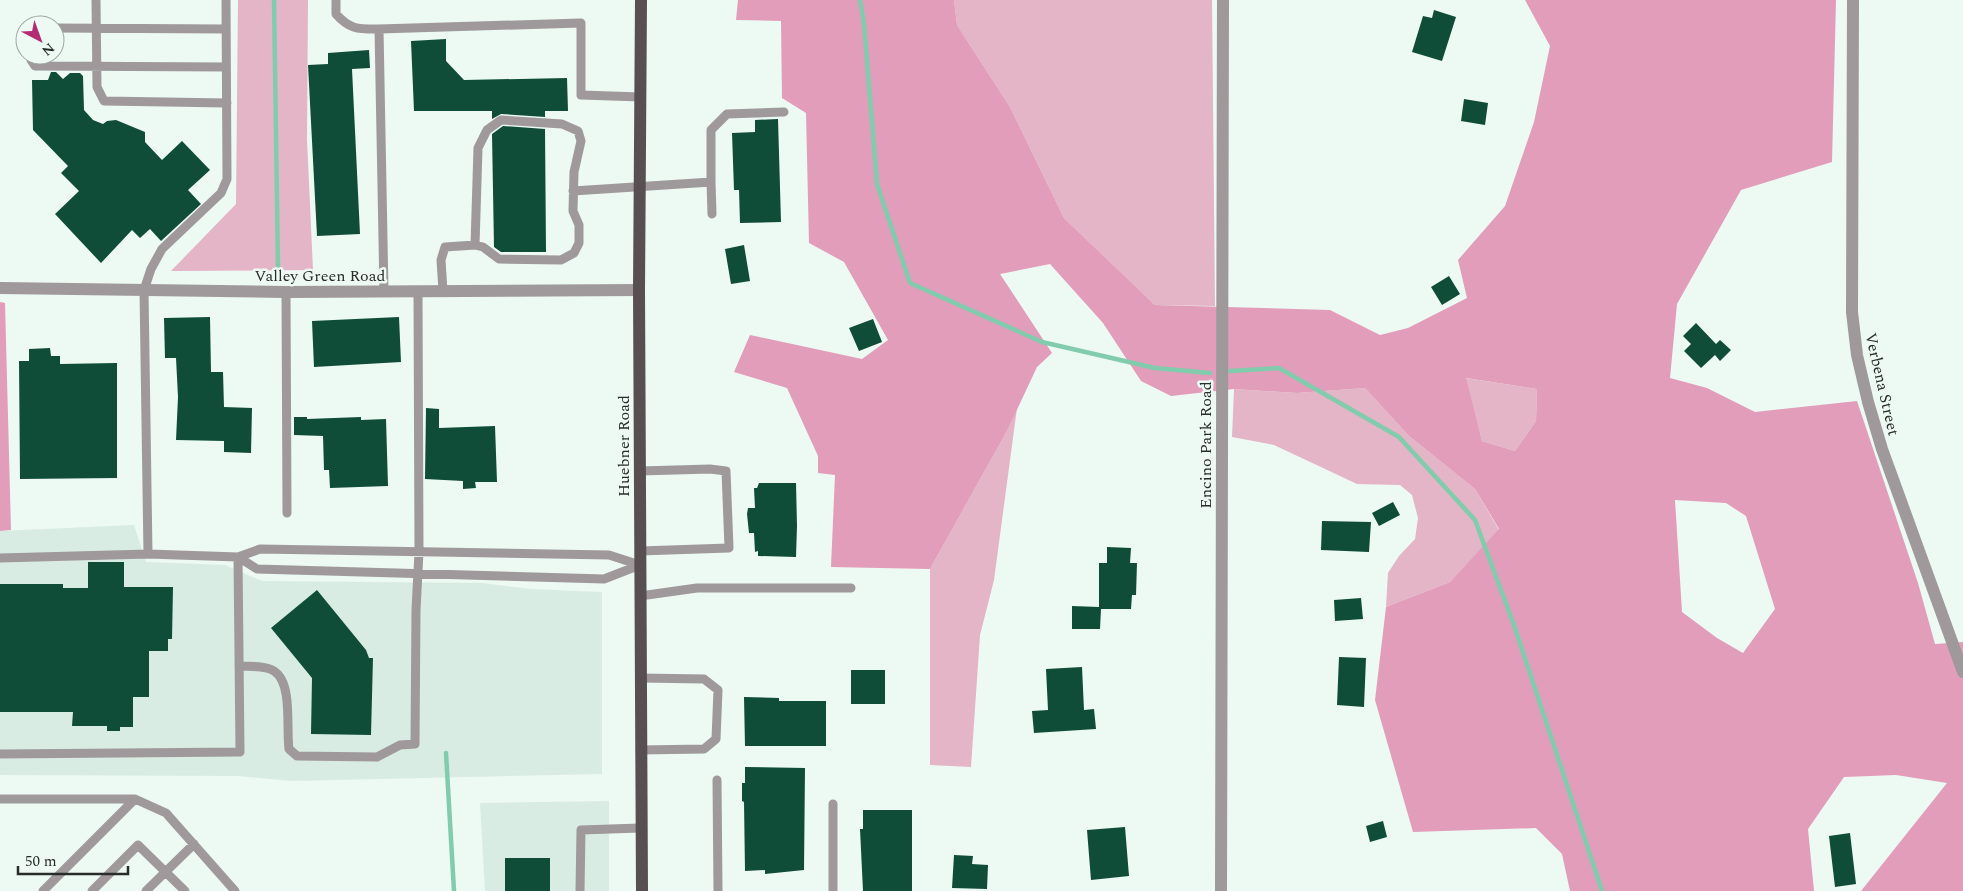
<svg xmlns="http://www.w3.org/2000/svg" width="1963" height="891" viewBox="0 0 1963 891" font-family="Spectral,serif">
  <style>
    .built { fill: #d9ece3 }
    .green { fill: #e4b4c7 }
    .forest { fill: #e19db9; fill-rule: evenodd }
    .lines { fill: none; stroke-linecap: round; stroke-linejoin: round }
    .stream { stroke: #80ccac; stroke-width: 4.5 }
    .building { fill: #0f4d38 }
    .service { stroke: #9f999b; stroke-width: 9 }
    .minor { stroke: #9f999b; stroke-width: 12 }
    .primary { stroke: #584f53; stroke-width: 12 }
    .labels { text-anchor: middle; stroke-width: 5; stroke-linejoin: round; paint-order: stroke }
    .street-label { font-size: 16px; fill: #282d2b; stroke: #edf9f3 }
  </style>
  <rect width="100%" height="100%" fill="#edf9f3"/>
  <path class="built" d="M134,525L146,562L225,565L262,581L482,583L531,589L602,592V774L292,781L238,776L0,775V531Z
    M609,801V891H485L480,803Z"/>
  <path class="green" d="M238,0H308L307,140L313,270L171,271L236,204Z
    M954,0H1212L1215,306L1155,305L1064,218L1010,107L957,25Z
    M1465,378L1537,389L1536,421L1515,451L1482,441Z
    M1365,388L1409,436L1475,489L1499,530L1450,582L1386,607L1388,573L1399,556L1415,539L1418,518L1412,495L1400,485L1357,484L1274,445L1232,437L1234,389L1297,393Z
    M1017,408L994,580L980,635L971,767L930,765V569L1007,431Z"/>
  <path class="forest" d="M738,0H954L957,25L1010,107L1064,218L1155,305L1330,310L1380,335L1408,328L1467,298L1458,260L1505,206L1534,122L1550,46L1525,0H1836L1832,162L1741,190L1677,304L1670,378L1707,388L1755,412L1857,401L1918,583L1935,644L1963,642V891H1861L1947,783L1896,775L1844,777L1808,829L1814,891H1570L1562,854L1536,828L1413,832L1375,700L1386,607L1450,582L1499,529L1475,489L1409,436L1365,388L1297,393L1234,389L1171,396L1141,381L1103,323L1050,264L1000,274L1052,353L1037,367L1007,431L930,569L831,567L835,475L818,473V456L787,388L734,372L750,335L862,359L888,340L844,262L809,243L806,113L782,98L781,21L736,20ZM1466,378L1537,389L1536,421L1515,451L1482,441ZM1675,500L1726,503L1746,516L1775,609L1743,653L1717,638L1682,612Z
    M0,302L5,303L11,530L0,531Z"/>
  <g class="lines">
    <path class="stream" d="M274,0L278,268
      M860,0L864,24L877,184L910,283L1042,342L1155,368L1210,373
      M1230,371L1279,368L1399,437L1475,520L1515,628L1602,891
      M446,753L454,891"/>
  </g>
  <path class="building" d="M1434,10L1456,17L1442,61L1412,52L1423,16L1432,18Z
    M446,39V61L464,80L567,78L568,111H545V117L501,114L492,119V111H414L411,41Z
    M369,50L370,68L352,69L360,234L317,236L308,65L328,64V53Z
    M51,72H56L63,79L70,73H80L83,76L84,110L93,120L103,124L107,121L116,120L145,132V142L162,160L182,141L210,170L188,190L201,204L161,241L150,229L140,238L132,230L101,263L55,214L79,191L61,173L68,166L33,130L32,80H48Z
    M1464,99L1488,103L1485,125L1461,121Z
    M778,119L781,222L740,223L739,190H734L732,133L755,132V120Z
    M503,126L545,129L546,252H501L494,247L492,134Z
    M744,245L750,281L731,284L725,249Z
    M1449,276L1460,294L1442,305L1431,287Z
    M210,317L211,372H223L224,407L252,408L251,453L224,452V441L176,440L178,397L176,358H165L164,318Z
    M399,317L401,362L314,367L312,321Z
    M873,319L882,342L859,351L849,328Z
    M1696,323L1716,344L1720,340L1731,350L1720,361L1715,355L1701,368L1684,351L1691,344L1683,336Z
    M50,348L51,356H60V364L117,363V478L20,479L19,361H29V349Z
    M426,408L439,409V428L495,426L497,482H475L476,488L463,489V481L425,479Z
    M294,417H307V419L361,417V420L386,419L388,486L330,488L329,470H324L323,436L294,435Z
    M759,483H796L797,526L796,557L758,556V551L755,552L754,533H749L747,514L748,508H755L754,488H757Z
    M1393,502L1400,515L1379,526L1372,513Z
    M1322,521L1371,522L1369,552L1321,550Z
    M1107,547L1131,548L1130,563H1137L1136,595H1132L1131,609H1101L1100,629H1072V606L1099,607V563H1107Z
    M88,562H124V587H173L172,639H168V651H149V697H133V727H120V731H107V726H72L73,712H0V584H63V588H88Z
    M317,590L366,650L369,658H373L371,735L311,734L312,678L271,628Z
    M1361,598L1363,619L1335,621L1334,600Z
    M1339,657L1366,658L1364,707L1337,705Z
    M1082,667L1084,710L1094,709L1096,729L1034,733L1032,711L1048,710L1046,669Z
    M851,670H885V704H851Z
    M744,697L779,698V701H826V746H745Z
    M745,767L805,768L804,870L765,874V870L745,871L744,802L742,801V783H745Z
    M863,810H912V891H863L860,829H863Z
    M1383,821L1387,837L1370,842L1366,826Z
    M1125,827L1129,876L1091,880L1087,830Z
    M1850,833L1856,884L1835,887L1829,836Z
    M954,855L973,856L972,864L988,865L987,889L952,888Z
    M505,858H550V891H505Z"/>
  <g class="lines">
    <path class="service" d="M96,0L97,87L104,101L227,103
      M336,0V14C350,30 359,29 379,29
      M55,28L226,29
      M31,55V60L35,66L226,67
      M711,182L712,214
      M573,191L711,182V130L727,114L784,112
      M443,291L441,260L445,247L475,245L483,247L499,259L561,260L574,253L579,243V225L573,211L574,172L581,141L578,131L562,124L501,120L487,130L478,148L475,245
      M286,292L287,513
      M384,292L379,29L581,23V95L641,97
      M640,471L710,469L726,471L729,548L640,551
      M148,554L144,290L151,269L162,249L221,193L227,179L226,0
      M238,557L257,569L604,579L640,565
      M238,557L260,549L609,555L640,565
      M0,558L148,554L238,557L240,752L0,754
      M640,596L697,588H851
      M239,666C249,667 265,665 274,671C293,683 286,728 289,749L297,756L377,757L400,745L415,744L416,610L419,552L418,291
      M640,678L704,679L718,690L716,739L704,749L640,750
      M717,780L718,891
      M0,799H135L166,813L235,891
      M833,804V891
      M43,891L135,799
      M92,891L138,845L185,891
      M146,891L194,844
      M580,891L581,830L640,828"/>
    <path class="minor" d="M1853,0L1852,312L1857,355L1868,402L1882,449L1963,672
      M0,288L286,292L639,290
      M1221,891L1223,0"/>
    <path class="primary" d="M641,0L639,290L642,891"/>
  </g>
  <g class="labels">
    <g class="street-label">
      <text x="320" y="281">Valley Green Road</text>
      <text transform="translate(1883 384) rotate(77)" y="6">Verbena Street</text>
      <text transform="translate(1205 445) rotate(-90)" y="6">Encino Park Road</text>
      <text transform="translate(623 446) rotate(-90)" y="6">Huebner Road</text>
    </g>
  </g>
  <g transform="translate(40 40) rotate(139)"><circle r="24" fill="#edf9f3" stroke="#9ea7a3"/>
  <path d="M0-4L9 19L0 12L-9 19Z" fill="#b12c73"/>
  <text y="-8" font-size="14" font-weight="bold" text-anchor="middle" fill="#282d2b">N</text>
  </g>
  <path d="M18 866v8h110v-8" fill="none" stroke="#282d2b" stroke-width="2.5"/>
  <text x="25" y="866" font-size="15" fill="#282d2b" stroke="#edf9f3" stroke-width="4" paint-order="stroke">50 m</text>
</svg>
